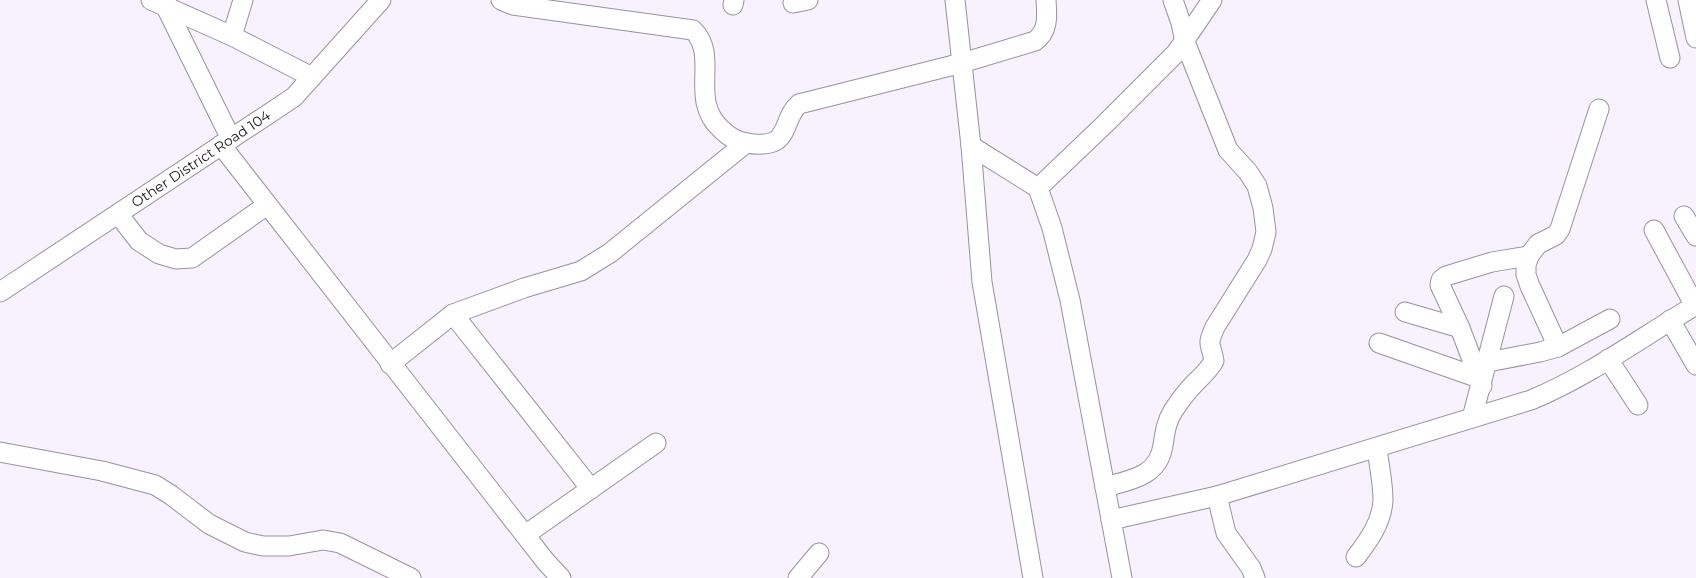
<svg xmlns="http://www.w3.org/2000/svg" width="1696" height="578" viewBox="0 0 1696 578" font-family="Montserrat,sans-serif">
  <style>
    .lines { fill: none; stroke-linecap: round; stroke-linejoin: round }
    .minor-casing { stroke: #98919e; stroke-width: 21 }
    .minor { stroke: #fff; stroke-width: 19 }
    .labels { text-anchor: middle; stroke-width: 4.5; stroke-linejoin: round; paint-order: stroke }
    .street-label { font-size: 14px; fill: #18161a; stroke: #fff }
  </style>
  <rect width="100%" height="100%" fill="#f8f1ff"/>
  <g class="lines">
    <g class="minor-casing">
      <g id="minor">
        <path d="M151,0L232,36L312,77"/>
        <path d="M501,0L513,5L693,30C720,56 688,99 721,129C728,136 737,142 747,143C756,145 770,145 777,140C788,131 787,114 799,104L962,63L1035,41C1049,31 1047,15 1046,0"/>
        <path d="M955,0L971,146L982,282L1033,578"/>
        <path d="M1656,0L1670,58"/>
        <path d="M1688,0L1696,38"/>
        <path d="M793,3L808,0"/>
        <path d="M167,4L166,7L231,139"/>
        <path d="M733,5L734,0"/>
        <path d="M232,36L243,0"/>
        <path d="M221,145L546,562L561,578"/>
        <path d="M971,146L1038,188L1052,228L1070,300L1122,578"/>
        <path d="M1038,188L1105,124L1176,53L1212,0"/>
        <path d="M118,214L139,241L159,254L176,259L192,258L267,205"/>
        <path d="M1684,216L1696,236"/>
        <path d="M1654,230L1695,306"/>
        <path id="s1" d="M0,292L294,97L381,0"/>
        <path d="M1405,312L1460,328"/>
        <path d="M453,314L591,489"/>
        <path d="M1670,320L1696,365"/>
        <path d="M1379,343L1479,378"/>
        <path d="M1558,347L1530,286L1526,275V265L1529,256L1538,244L1556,235L1560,229L1599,109"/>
        <path d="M1608,359L1638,405"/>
        <path d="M1488,362L1540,352L1558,347L1610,319"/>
        <path d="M390,364L453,314L524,288L581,271L610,253L746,143"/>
        <path d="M1482,386L1460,328L1440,285L1441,280L1446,276L1492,262L1529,256"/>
        <path d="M1472,418L1504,296"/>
        <path d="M0,452L102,471L155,485L171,495L209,524L245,542L263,546H289L323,540L340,543L411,578"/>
        <path d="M1105,487C1131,480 1159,476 1163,445C1165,433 1166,422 1173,411C1179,402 1186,392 1194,384C1202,376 1209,370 1214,361C1211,342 1206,347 1215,327L1257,260L1262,249L1266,232L1263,208L1257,186L1248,172L1228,150L1185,42L1181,23L1173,0"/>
        <path d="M1217,496L1226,533L1251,568L1255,578"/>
        <path d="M1111,520L1217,496L1531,400C1589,376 1642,337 1696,305"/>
        <path d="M525,535L656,443"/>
        <path d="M1356,557C1369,540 1382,522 1383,500C1383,483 1379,465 1377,448"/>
        <path d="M798,578L819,553"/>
      </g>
    </g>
    <use href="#minor" class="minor"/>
  </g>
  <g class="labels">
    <g class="street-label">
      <text dy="5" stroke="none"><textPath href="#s1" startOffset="241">Other District Road 104</textPath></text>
    </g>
  </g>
</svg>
